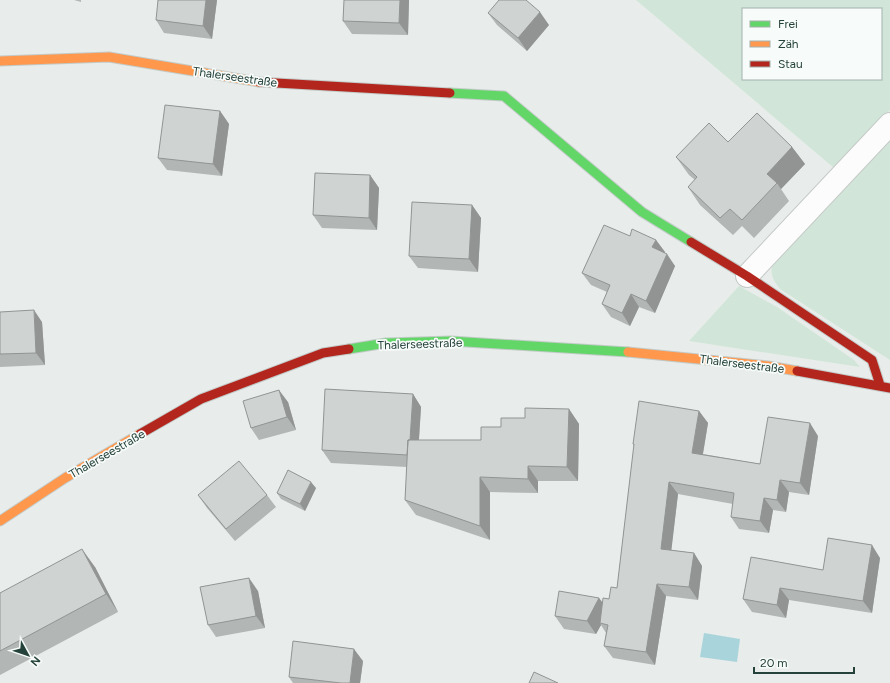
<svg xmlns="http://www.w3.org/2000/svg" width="890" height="683" viewBox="0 0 890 683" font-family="Figtree,sans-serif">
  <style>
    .green { fill: #d1e6d8; fill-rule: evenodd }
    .water { fill: #a9d4db }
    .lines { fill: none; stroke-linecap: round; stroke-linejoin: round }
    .street-casing { stroke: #c5cac8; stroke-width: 24 }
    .fast-casing { stroke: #c3cbc8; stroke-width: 11 }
    .slow-casing { stroke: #c3cbc8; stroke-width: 11 }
    .jam-casing { stroke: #c3cbc8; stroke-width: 11 }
    .street { stroke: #fcfcfc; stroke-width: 22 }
    .fast { stroke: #63d668; stroke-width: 9 }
    .slow { stroke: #ff974d; stroke-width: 9 }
    .jam { stroke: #b3261e; stroke-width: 9 }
    .wall { fill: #b2b6b5 }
    .shaded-wall { fill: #919493 }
    .building { fill: #cfd4d2; stroke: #919493 }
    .labels { text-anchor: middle; stroke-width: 3.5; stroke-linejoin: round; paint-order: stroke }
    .street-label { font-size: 12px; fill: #24423a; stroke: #f7fbf9 }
  </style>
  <rect width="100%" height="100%" fill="#e8edeb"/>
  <path class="green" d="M636,0H890V110L834,168ZM743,9H881V79H743Z
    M890,137V360L780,289C771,277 770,274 773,260Z
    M739,286L777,307L854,360L860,367L689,341Z"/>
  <path class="water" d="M704,633L740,639L737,662L700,657Z"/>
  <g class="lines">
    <g class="street-casing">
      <path id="street" d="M747,276L890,124"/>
    </g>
    <g class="fast-casing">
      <path id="fast" d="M450,93L504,96L642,212L691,242
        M349,349L386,343L451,341L628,352"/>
    </g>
    <g class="slow-casing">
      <path id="slow" d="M0,61L109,57L259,82
        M628,352L768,366L797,371
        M0,521L65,478L140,434"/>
    </g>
    <g class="jam-casing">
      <path id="jam" d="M259,82L450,93
        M691,242L747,276L872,360L880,385
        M797,371L890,388
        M140,434L201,399L323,353L349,349"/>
    </g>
    <use href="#street" class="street"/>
    <use href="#fast" class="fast"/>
    <use href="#slow" class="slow"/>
    <use href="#jam" class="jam"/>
  </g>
  <path class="wall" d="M74,0H81V2Z
    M217,0L212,39L164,33L156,20Z
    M344,0H409L408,35L352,34L343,21Z
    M488,13L549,25L527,51L497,25Z
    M220,111L229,124L222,176L167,170L158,158Z
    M728,142L792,147L805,164L781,189L789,201L754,238L742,226L733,235L700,205L688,187L695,180L689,175L676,157Z
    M370,175L379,188L377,230L322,228L313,215Z
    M472,205L481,218L478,272L418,268L409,256Z
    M630,236L656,240L665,252L664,253L675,266L655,313L639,307L630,326L611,317L602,304L607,292L591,285L582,273Z
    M0,312L42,322L45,365L0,367Z
    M413,394L421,407L419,440H481L501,427L525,418L569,409L579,424L578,481H538V493L490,492V540L416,515L405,500L407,467L331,463L322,450Z
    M288,402L296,430L259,440L251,428Z
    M699,411L708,423L703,454L760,464L818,436L809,495L789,492L786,512L773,510L769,533L739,529L731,517L733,504L678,494L671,550L694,553L702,566L698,600L666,596L655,665L613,658L604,646L606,633L601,625L596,634L564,629L555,616L599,598L602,602L609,599L617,588L634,446L633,444Z
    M316,488L305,511L281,499L277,493Z
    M198,495H267L276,507L235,541L207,508Z
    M880,558L872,613L789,600L786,618L752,612L743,599L823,570Z
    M95,567L118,612L0,675V593Z
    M258,591L265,628L216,637L208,625Z
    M363,661L360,683H293L289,677Z"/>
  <path class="shaded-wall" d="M206,0H217L212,39L203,26Z
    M400,0H409L408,35L399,23Z
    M540,12L549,25L527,51L518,38Z
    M220,111L229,124L222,176L213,164Z
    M792,147L805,164L781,189L777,183L767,174Z
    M370,175L379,188L377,230L369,218Z
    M472,205L481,218L478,272L469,259Z
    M656,240L665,252L661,260L652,247Z
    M667,254L675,266L655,313L646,301Z
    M631,294L639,307L630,326L622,313Z
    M34,310L42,322L45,365L36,353Z
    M279,390L288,402L296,430L287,417Z
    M413,394L421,407L417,468L409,455Z
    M569,409L579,424L578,481L567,467Z
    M699,411L708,423L701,465L692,453Z
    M810,423L818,436L809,495L800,483Z
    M528,466L538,481V493L528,479Z
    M480,477L490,492V540L480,526Z
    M780,480L789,492L786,512L777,500Z
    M311,482L316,488L305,511L300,504Z
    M669,482L678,494L670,562L661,549Z
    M764,498L773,510L769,533L760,521Z
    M872,545L880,558L872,613L863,601Z
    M82,549L95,567L118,612L106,594Z
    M694,553L702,566L698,600L689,587Z
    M249,578L258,591L265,628L256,616Z
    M657,584L666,596L655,665L646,652Z
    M780,588L789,600L786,618L777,605Z
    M599,598L608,610L600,623L601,625L596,634L587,621Z
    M354,649L363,661L360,683H350Z"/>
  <path class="building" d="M158,0H206L203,26L156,20Z
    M344,0H400L399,23L343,21Z
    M499,0H526L540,12L518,38L488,13Z
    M165,105L220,111L213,164L158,158Z
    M757,113L792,147L767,174L777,183L742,220L730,209L720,218L688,187L697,177L676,157L709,123L728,142Z
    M315,173L370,175L369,218L313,215Z
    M412,202L472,205L469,259L409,256Z
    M604,225L630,236L632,229L656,240L652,247L667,254L646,301L631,294L622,313L602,304L610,285L582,273Z
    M34,310L36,353L0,354V312Z
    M325,389L413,394L410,440H408L407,455L322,450Z
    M279,390L287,417L251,428L243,401Z
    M639,401L699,411L692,453L760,464L768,417L810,423L800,483L780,480L777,500L764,498L760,521L731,517L734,493L669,482L661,549L694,553L689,587L657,584L646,652L604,646L608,625L600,623L603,598L609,599L611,587L617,588L634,444H633Z
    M525,408L569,409L567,467L528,466V479L480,477V526L405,500L408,440H481V427H501V418H525Z
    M239,461L267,495L226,529L198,495Z
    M288,470L311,482L300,504L277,493Z
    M828,538L872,545L863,601L780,588L777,605L743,599L751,557L823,570Z
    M82,549L106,594L0,651V593Z
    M249,578L256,616L208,625L200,587Z
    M559,591L599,598L587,621L555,616Z
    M293,641L354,649L350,683H341L289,677Z
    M534,672L558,683H529Z"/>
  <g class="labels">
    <g class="street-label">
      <text transform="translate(235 77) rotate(8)" y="4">Thalerseestraße</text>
      <text transform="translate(420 344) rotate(-2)" y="4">Thalerseestraße</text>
      <text transform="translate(742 364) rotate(7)" y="4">Thalerseestraße</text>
      <text transform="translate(107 454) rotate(-30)" y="4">Thalerseestraße</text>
    </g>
  </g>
  <rect x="742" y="8" width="140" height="72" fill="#f7fbf9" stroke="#a3b1ad"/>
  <rect x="750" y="21" width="20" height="6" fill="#63d668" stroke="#a3b1ad"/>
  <text x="778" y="28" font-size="12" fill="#24423a">Frei</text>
  <rect x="750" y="41" width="20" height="6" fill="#ff974d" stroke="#a3b1ad"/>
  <text x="778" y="48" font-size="12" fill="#24423a">Zäh</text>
  <rect x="750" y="61" width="20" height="6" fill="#b3261e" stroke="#a3b1ad"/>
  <text x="778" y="68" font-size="12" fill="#24423a">Stau</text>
  <g transform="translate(28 655) rotate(130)" stroke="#f7fbf9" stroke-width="3" paint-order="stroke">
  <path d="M0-3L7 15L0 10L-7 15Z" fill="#24423a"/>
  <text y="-6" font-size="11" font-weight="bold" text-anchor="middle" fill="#24423a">N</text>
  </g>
  <path d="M754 667v6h100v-6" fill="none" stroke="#24423a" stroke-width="2"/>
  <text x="760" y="667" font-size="12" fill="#24423a" stroke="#f7fbf9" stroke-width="3" paint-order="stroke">20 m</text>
</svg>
